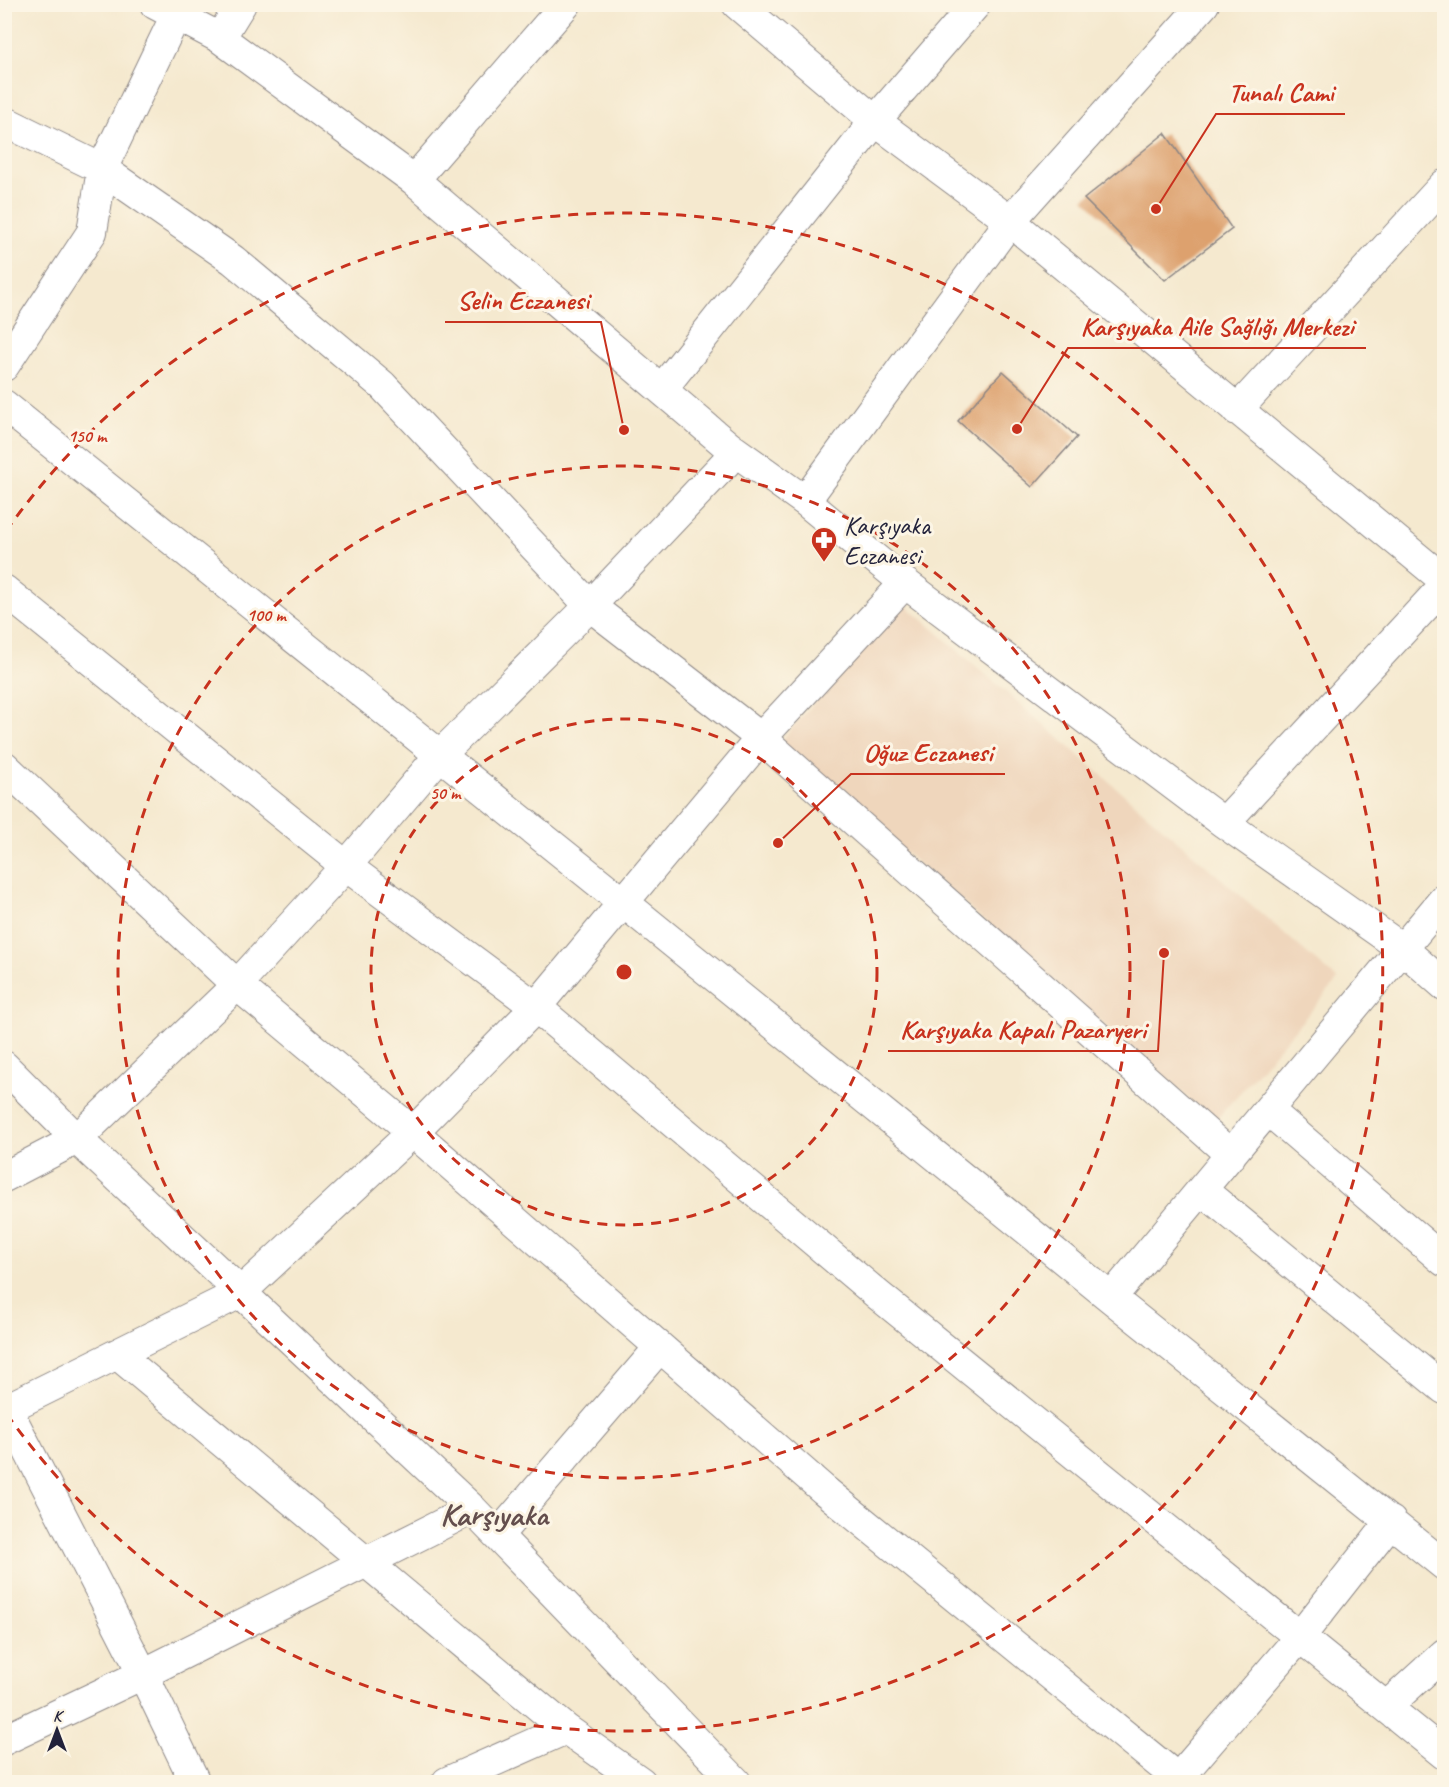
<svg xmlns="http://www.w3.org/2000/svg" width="1449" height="1787" viewBox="0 0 1449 1787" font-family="Caveat,sans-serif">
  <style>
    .built { fill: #efd6bc }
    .building { fill: #dda16e }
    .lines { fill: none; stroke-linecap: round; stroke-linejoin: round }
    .street-casing { stroke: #8c8685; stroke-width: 32 }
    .street { stroke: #fff; stroke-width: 30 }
    .ring { fill: none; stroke: #c8321e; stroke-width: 3; stroke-dasharray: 10 8 }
    .labels { text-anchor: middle; stroke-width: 6; stroke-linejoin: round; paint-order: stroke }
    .poi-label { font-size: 26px; fill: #22223b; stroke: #fcf5e5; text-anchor: start }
    .district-label { font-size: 32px; font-weight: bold; fill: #634e4d; stroke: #fcf5e5 }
    .centre { fill: #c8321e; stroke: #fcf5e5; stroke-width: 3 }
    .ring-label { font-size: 18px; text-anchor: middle; font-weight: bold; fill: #c8321e; stroke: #fcf5e5; stroke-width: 6; stroke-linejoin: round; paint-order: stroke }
    .leader { fill: none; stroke: #c8321e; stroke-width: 2 }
    .callout-dot { fill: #c8321e; stroke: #fcf5e5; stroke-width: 2 }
    .callout-label { font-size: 27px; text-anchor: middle; font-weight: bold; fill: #c8321e; stroke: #fcf5e5; stroke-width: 6; stroke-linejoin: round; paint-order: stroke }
  </style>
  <rect width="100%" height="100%" fill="#fcf5e5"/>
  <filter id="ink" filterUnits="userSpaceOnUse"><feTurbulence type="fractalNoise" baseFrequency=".0167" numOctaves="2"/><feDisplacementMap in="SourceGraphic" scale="12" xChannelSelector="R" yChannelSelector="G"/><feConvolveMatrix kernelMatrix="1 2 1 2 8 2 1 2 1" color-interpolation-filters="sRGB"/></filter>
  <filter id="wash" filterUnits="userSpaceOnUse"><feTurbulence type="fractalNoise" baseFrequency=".008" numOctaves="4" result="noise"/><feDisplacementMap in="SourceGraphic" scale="24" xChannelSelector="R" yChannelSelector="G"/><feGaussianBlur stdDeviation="1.35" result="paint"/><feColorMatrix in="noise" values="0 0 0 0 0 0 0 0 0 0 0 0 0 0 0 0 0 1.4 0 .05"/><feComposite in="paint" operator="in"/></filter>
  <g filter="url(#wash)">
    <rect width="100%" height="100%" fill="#f5e9cf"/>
    <path class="built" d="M902,602L1338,980L1215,1121L779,743Z"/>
    <g id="blocks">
      <path class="building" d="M1165,133L1232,229L1165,280L1084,199Z
        M1003,371L1077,437L1032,487L958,421Z"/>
    </g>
  </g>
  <g filter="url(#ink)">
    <use href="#blocks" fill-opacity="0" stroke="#8c8685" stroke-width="1.5"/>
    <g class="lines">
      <g class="street-casing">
        <path id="street" d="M155,4L220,38L414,180L728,446L805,501L905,583L1224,823L1403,949L1444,985
          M737,4L875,121L1010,221L1444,580
          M220,38L241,4
          M4,121L102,169L233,260L382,385L590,606L761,738L1231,1155
          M414,180L566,4
          M4,366L92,232L102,169L176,15
          M662,389L875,121L976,4
          M4,405L623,902L1111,1298L1444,1565
          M1237,410L1444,185
          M805,501L1010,221L1204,4
          M4,590L346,866L536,1007L878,1295L1444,1754
          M4,766L237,985L413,1132L824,1490L1182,1782
          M1224,823L1444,586
          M4,1066L77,1139L472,1509L736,1782
          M1268,1110L1444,1261
          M4,1177L77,1139L237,985L346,866L440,755L590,606L736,452
          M1202,1190L1444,1389
          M1111,1298L1444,899
          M117,1354L566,1729L641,1782
          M4,1403L143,1674L195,1782
          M4,1410L240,1293L413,1132L536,1007L761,738L905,583
          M498,1535L660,1347
          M1386,1707L1444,1654
          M4,1740L143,1674L472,1509
          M447,1782L566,1729
          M1175,1782L1299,1638L1391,1521"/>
      </g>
      <use href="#street" class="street"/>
    </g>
  </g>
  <g class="ring">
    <circle cx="624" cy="972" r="253"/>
    <circle cx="624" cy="972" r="506"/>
    <path d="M6 531A759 759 0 1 1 6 1413"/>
  </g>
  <defs>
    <g id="pharmacy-pin" transform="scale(1.35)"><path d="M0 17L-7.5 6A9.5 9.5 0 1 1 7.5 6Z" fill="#c8321e" stroke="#fcf5e5"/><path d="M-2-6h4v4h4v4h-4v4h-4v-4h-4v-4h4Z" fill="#fff"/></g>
  </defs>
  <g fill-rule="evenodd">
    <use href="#pharmacy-pin" x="824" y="540"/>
  </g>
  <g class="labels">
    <g class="poi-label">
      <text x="844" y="534">Karşıyaka<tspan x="844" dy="30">Eczanesi</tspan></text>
    </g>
    <g class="district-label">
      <text x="494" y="1525">Karşıyaka</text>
    </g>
  </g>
  <circle cx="624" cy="972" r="9" class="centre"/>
  <g class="ring-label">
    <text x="87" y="442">150 m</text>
    <text x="266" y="621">100 m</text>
    <text x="445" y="799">50 m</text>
  </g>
  <path class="leader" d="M1156 209L1216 114H1345M624 430L601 322H445M1017 429L1068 348H1366M778 843L851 774H1005M1164 953L1158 1051H888"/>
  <g class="callout-dot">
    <circle cx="1156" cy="209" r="6"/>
    <circle cx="624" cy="430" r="6"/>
    <circle cx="1017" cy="429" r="6"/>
    <circle cx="778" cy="843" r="6"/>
    <circle cx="1164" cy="953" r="6"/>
  </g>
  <g class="callout-label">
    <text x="1281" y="101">Tunalı Cami</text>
    <text x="523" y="309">Selin Eczanesi</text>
    <text x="1217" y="335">Karşıyaka Aile Sağlığı Merkezi</text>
    <text x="928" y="761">Oğuz Eczanesi</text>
    <text x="1023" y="1038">Karşıyaka Kapalı Pazaryeri</text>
  </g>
  <rect width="1449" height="1787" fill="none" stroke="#fcf5e5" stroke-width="24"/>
  <g transform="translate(57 1730)" stroke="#fcf5e5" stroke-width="4.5" paint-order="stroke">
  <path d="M0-4.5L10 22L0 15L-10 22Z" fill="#22223b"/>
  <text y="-9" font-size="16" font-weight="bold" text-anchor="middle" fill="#22223b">K</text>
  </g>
</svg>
